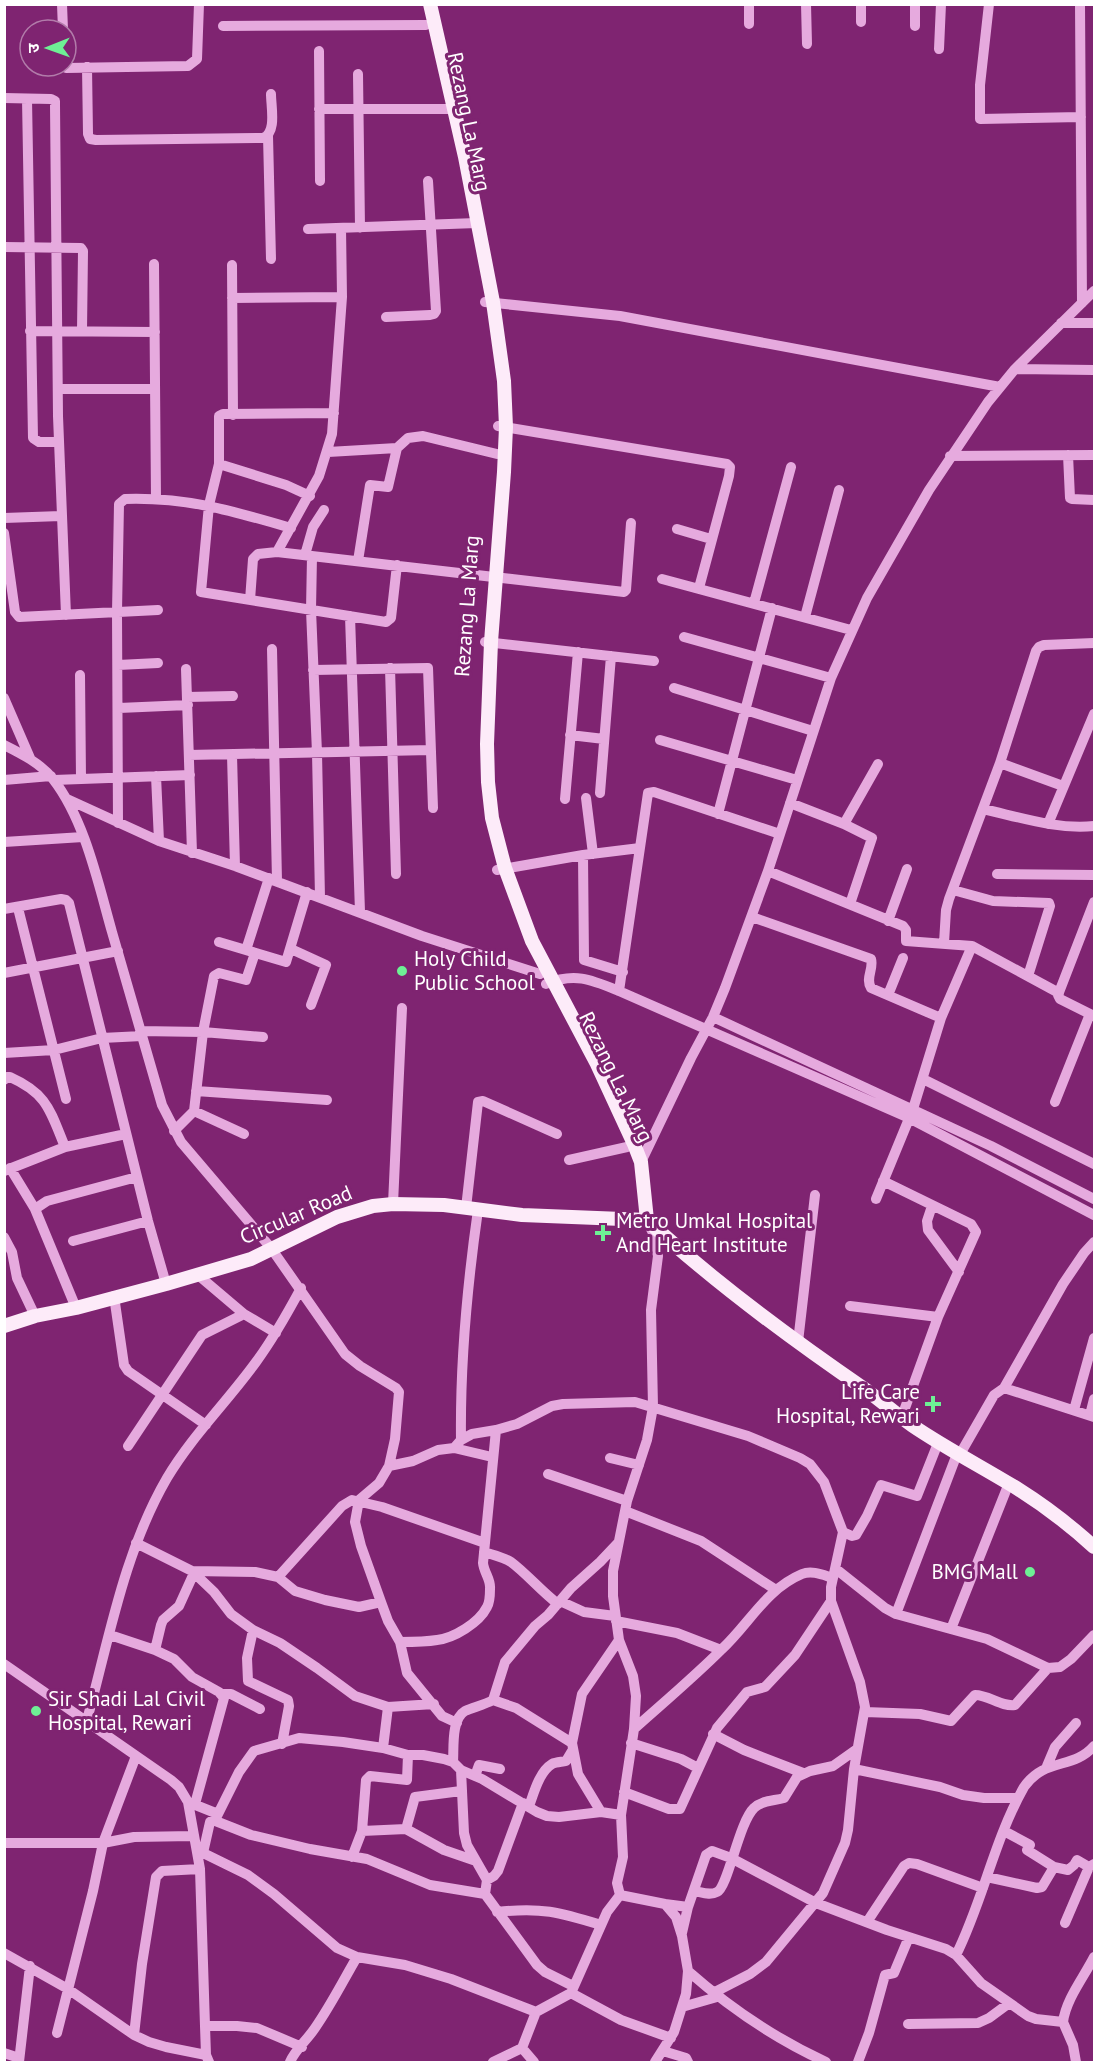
<svg xmlns="http://www.w3.org/2000/svg" width="1099" height="2067" viewBox="0 0 1099 2067" font-family="'PT Sans','Noto Sans Devanagari',sans-serif">
  <style>
    .lines { fill: none; stroke-linecap: round; stroke-linejoin: round }
    .minor { stroke: #e6aade; stroke-width: 10 }
    .major { stroke: #fdebf9; stroke-width: 14 }
    .poi-dot { fill: #6ef095; stroke: #7f2471; stroke-width: 2 }
    .labels { text-anchor: middle; stroke-width: 6; stroke-linejoin: round; paint-order: stroke }
    .street-label { font-size: 21px; fill: #fff; stroke: #7f2471 }
    .poi-label { font-size: 21px; fill: #fff; stroke: #7f2471; text-anchor: start }
  </style>
  <rect width="100%" height="100%" fill="#7f2471"/>
  <g class="lines">
    <path class="minor" d="M62,4L63,30
      M749,4V24
      M806,4L807,44
      M989,4L980,85V119L1081,117
      M1080,4L1082,303
      M861,22V4
      M223,26L426,25
      M915,26V4
      M939,49L941,4
      M319,51L320,181
      M64,66L66,68L188,66L197,59L199,4
      M87,67L88,134L90,139L96,140L263,138C277,133 271,107 271,94
      M358,74L360,228
      M4,98L51,99L55,101V105L58,416L66,615
      M27,99L33,438L39,442H59
      M319,109H454
      M268,136L271,259
      M308,229L477,223
      M4,247L81,248L83,251L82,331
      M154,264L156,499
      M232,265L233,415
      M232,298L342,297
      M485,302L620,316L1000,387
      M386,317L430,315L434,314L436,311L428,181
      M1061,323H1094
      M30,331L155,332
      M1015,369L1094,370
      M58,389H155
      M334,413L223,414L219,416V464L209,505L201,592L386,622L391,618L397,565
      M498,426L727,464L730,467L729,476L699,588
      M328,452L397,448L408,438L423,436L497,454
      M1068,455L1070,498L1072,499L1094,500
      M950,456L1094,455
      M219,464L286,485L310,496
      M4,518L61,516
      M677,529L711,539
      M4,533L15,612L19,617L158,610
      M277,552L319,476L332,434L342,297L341,228
      M305,555L313,527L324,510
      M312,556L311,610L317,753L320,897
      M358,561L370,485L388,487L397,448
      M662,579L851,630
      M250,600L253,559L258,554L277,552L624,592L626,590L631,523
      M754,603L791,467
      M350,616L360,912
      M805,617L839,490
      M684,637L831,678
      M485,642L654,661
      M272,649L277,881
      M118,665L158,663
      M390,668L396,874
      M186,669L192,853
      M313,670L428,668L433,808
      M80,675L81,779
      M674,688L813,731
      M187,697L233,696
      M4,698L30,758
      M119,708L188,705
      M570,735L604,739
      M660,740L797,780
      M4,745C22,754 40,763 53,779C85,820 98,883 112,932C129,990 145,1047 162,1105L181,1142L271,1248L345,1354L360,1366L396,1388L399,1392L395,1439L389,1466L379,1483L359,1500L355,1522L361,1546L381,1602L388,1621L400,1642L407,1673L442,1716L457,1723
      M189,755L431,750
      M232,755L235,866
      M1000,763L1063,786
      M156,776L159,841
      M4,780L51,776
      M54,780L190,775
      M600,793L611,656
      M586,798L593,854
      M67,799L159,841L235,866L422,936L540,974
      M565,799L578,652
      M790,803L844,824L872,838L850,904
      M983,809C1019,817 1057,830 1094,826
      M718,814L772,608
      M118,823L117,612L119,504L125,499C187,497 233,511 291,528
      M844,824L878,764
      M1048,824L1094,714
      M4,842L83,837
      M583,855L584,960L623,972
      M497,870L583,855L640,848
      M768,871L903,926L906,930V941L972,946L1059,993
      M997,874L1094,875
      M953,890L993,901L1049,903L1050,906L1028,976
      M1094,902L1058,995L1060,999L1094,1016
      M18,908L66,1099
      M4,909L61,899L66,900L69,903L148,1221L166,1284
      M752,917L871,959C874,969 865,978 871,988L941,1018
      M888,921L907,869
      M219,942L286,962L307,892
      M944,943L946,910L949,899L1000,763L1036,651L1039,647L1044,645L1094,643
      M291,949L326,965L311,1005
      M246,950L269,878
      M4,973L118,951
      M546,984C575,972 592,980 619,991L909,1118L1094,1215
      M619,991L648,793L654,792L780,834
      M888,995L903,958
      M713,1017L991,1146L1094,1199
      M140,1031L203,1032L263,1037
      M4,1053L54,1050L102,1038L142,1036
      M923,1079L1094,1164
      M4,1080L7,1077H10C48,1094 50,1111 65,1147
      M196,1091L327,1100
      M1055,1102L1090,1014
      M194,1111L244,1134
      M174,1131L194,1111L203,1032L214,976L219,973L246,980L255,953
      M569,1160L627,1147
      M641,1162L691,1058L713,1017L725,988L768,871L831,678L867,598L929,490L988,402L1015,369L1094,291
      M10,1168L35,1209L76,1308
      M4,1171L65,1147L126,1134
      M883,1181L971,1224L976,1232L938,1317L901,1419
      M876,1199L913,1109L941,1018L972,946
      M393,1204L402,1008
      M932,1206L927,1221L928,1230L959,1272
      M466,1208L478,1102L483,1101L557,1134
      M35,1209L47,1201L137,1177
      M648,1223L654,1235L658,1256L651,1310L653,1407L647,1440L627,1501L613,1571V1596L619,1640L633,1676L636,1696L634,1729L621,1815L623,1857L617,1883L620,1895L665,1904L676,1917L682,1936L688,1971L686,1994L674,2032L655,2062
      M4,1237L12,1252L17,1278L35,1316
      M73,1241L148,1221
      M198,1275L244,1314L276,1333
      M114,1296L124,1365L128,1371L206,1425
      M850,1306L938,1317
      M798,1342L815,1195
      M1004,1388L1063,1284L1084,1253L1094,1242
      M1074,1410L1094,1338
      M1090,1415L1094,1399
      M461,1440C460,1363 467,1287 478,1210
      M128,1446L202,1335L244,1314
      M454,1448L492,1457
      M963,1449L994,1395L1004,1388L1094,1417
      M610,1458L639,1465
      M389,1466L413,1461L438,1450L454,1448L461,1440L472,1434L496,1430L517,1424L552,1406L563,1404L635,1402L748,1436L800,1458L810,1464L824,1482L843,1532L831,1587V1601L860,1682L865,1707L854,1769L848,1830L845,1843L823,1893L766,1962L750,1974L713,1993
      M548,1474L627,1501
      M625,1511L701,1541L776,1590
      M843,1532L852,1536L856,1535L867,1516L881,1485L917,1496L938,1443
      M136,1543L192,1571L255,1572L278,1577L295,1591L325,1600L359,1607L381,1602
      M484,1552C493,1555 503,1557 511,1562C526,1573 542,1592 558,1604
      M836,1569L885,1608L896,1614L987,1639L1048,1668L1060,1667L1071,1659L1094,1635
      M192,1571L214,1592L231,1614L253,1630L280,1643L317,1668L355,1696L388,1707L434,1704
      M194,1573L179,1606L163,1620L161,1625L155,1650L174,1659L192,1677L219,1692L224,1698L195,1804
      M278,1577L342,1506L352,1500L382,1507L485,1543
      M560,1601L584,1612L615,1616
      M896,1614L957,1454
      M616,1621L677,1633L721,1650
      M951,1629L1009,1483
      M253,1630L247,1658L248,1681L288,1700L289,1706L282,1744
      M110,1635L155,1650
      M400,1642C412,1642 425,1642 437,1640C454,1638 479,1623 487,1607C490,1602 490,1595 490,1589C491,1579 484,1573 483,1563L496,1430
      M4,1664L171,1780L179,1787L188,1802L200,1869L205,2026L206,2055L209,2062
      M222,1694H231L260,1709
      M493,1700L516,1708L572,1743
      M865,1712L920,1714L951,1721L975,1695C989,1695 1001,1707 1015,1705L1048,1668
      M87,1720C109,1639 124,1552 167,1478C192,1436 227,1402 256,1362C273,1339 287,1314 301,1288
      M634,1729C663,1703 694,1677 722,1649C749,1624 766,1589 802,1574C812,1570 823,1575 833,1578
      M713,1734L744,1750L803,1773
      M631,1743L681,1759L698,1768
      M383,1748L388,1707
      M453,1762C454,1748 451,1719 465,1711C474,1707 484,1705 493,1700L505,1662L535,1626L548,1615L571,1588L600,1562L618,1543
      M1047,1766L1055,1747L1076,1723
      M854,1769L940,1787L963,1795L984,1798H1018
      M461,1770L464,1833L467,1845L487,1880L485,1894L537,1965L545,1972L573,1986
      M475,1776L479,1765L500,1769
      M624,1792L669,1809H680L717,1728L747,1692L765,1687L795,1655L831,1601
      M188,1802L218,1814
      M529,1806C534,1793 539,1772 552,1764C556,1762 562,1762 566,1761L572,1751
      M601,1812L578,1774L572,1743L582,1694L619,1640
      M215,1820L239,1772L254,1751L299,1738L343,1742L383,1748L408,1755H423L444,1759L453,1762L461,1770L482,1779L537,1812L547,1816L559,1817L601,1812L621,1815
      M406,1829L415,1797L461,1791
      M362,1831L366,1780L370,1776L407,1780L408,1755
      M1004,1831L1030,1845L1027,1850L1054,1867
      M4,1843H103L134,1837L193,1836
      M197,1850L248,1875L274,1894L337,1948L357,1957L405,1965L451,1979L536,2012
      M203,1853L210,1822L213,1820L251,1835L310,1849L367,1859L430,1885L485,1894
      M352,1857L362,1831L406,1829L444,1850L476,1861
      M987,1877L1037,1888L1042,1887L1054,1867L1068,1870L1074,1865L1077,1860L1089,1867
      M487,1880L494,1876L498,1871L523,1803
      M694,1891C701,1892 710,1896 717,1892C728,1887 739,1822 754,1808C762,1800 774,1801 784,1798L797,1777L810,1771L833,1766L857,1749
      M665,1904L688,1907L682,1933
      M688,1907L706,1855L712,1851L731,1858L816,1903L887,1930L946,1949L956,1955L981,1983L1028,2016L1036,2019L1063,2022
      M497,1912C541,1907 559,1912 601,1925
      M867,1922L904,1866L909,1863L917,1864L983,1888
      M1065,1923L1089,1867L1094,1864
      M4,1953L68,1989L134,2035L149,2042L166,2047L206,2055
      M956,1955C983,1901 994,1840 1024,1787C1045,1757 1073,1770 1094,1746
      M688,1971C730,2008 776,2039 826,2062
      M571,1993L621,2020L671,2038
      M682,2007L717,1997
      M908,2024L978,2023L989,2018L1008,2004
      M205,2026H237L257,2028L302,2047
      M57,2033L93,1891L103,1843L136,1756
      M134,2035L142,1964L156,1877L162,1871L200,1869
      M522,2048L534,2062
      M663,2051L686,2058L688,2062
      M4,2053L19,2058
      M19,2062L30,1966
      M290,2062C295,2050 307,2040 315,2028C331,2005 343,1981 357,1957
      M493,2062L522,2048L536,2012L571,1993L607,1912L620,1895
      M858,2062L869,2033L885,1975L894,1973L909,1937
      M1076,2062L1073,2045L1063,2022C1066,1999 1084,1977 1094,1957"/>
    <path class="major" d="M430,4L465,157L493,302L504,381L506,427L504,472L491,642L487,744L488,782L492,818L505,868L532,941L597,1064L634,1144L641,1162L647,1220
      M647,1220C715,1283 790,1338 866,1390C883,1402 897,1415 913,1426C947,1449 984,1468 1018,1489C1045,1506 1071,1526 1094,1547
      M4,1326L35,1316L76,1308L166,1284L251,1259L337,1217L373,1206L393,1204L444,1205L522,1215L647,1220"/>
  </g>
  <g class="poi-dot">
    <circle cx="402" cy="971" r="6"/>
    <path d="M600 1224h6v6h6v6h-6v6h-6v-6h-6v-6h6z"/>
    <path d="M930 1395h6v6h6v6h-6v6h-6v-6h-6v-6h6z"/>
    <circle cx="1030" cy="1572" r="6"/>
    <circle cx="36" cy="1711" r="6"/>
  </g>
  <g class="labels">
    <g class="street-label">
      <text transform="translate(469 122) rotate(78)" y="7">Rezang La Marg</text>
      <text transform="translate(467 606) rotate(-86)" y="7">Rezang La Marg</text>
      <text transform="translate(616 1077) rotate(64)" y="7">Rezang La Marg</text>
      <text transform="translate(296 1215) rotate(-23)" y="7">Circular Road</text>
    </g>
    <g class="poi-label">
      <text x="414" y="966">Holy Child<tspan x="414" dy="24">Public School</tspan></text>
      <text x="616" y="1228">Metro Umkal Hospital<tspan x="616" dy="24">And Heart Institute</tspan></text>
      <text x="920" y="1399" text-anchor="end">Life Care<tspan x="920" dy="24">Hospital, Rewari</tspan></text>
      <text x="1018" y="1579" text-anchor="end">BMG Mall</text>
      <text x="48" y="1706">Sir Shadi Lal Civil<tspan x="48" dy="24">Hospital, Rewari</tspan></text>
    </g>
  </g>
  <rect width="1099" height="2067" fill="none" stroke="#ffffff" stroke-width="12"/>
  <g transform="translate(48 48) rotate(269)"><circle r="28" fill="#7f2471" stroke="#b27caa" stroke-width="1.5"/>
  <path d="M0-4.5L10 22L0 15L-10 22Z" fill="#6ef095"/>
  <text y="-9" font-size="16" font-weight="bold" text-anchor="middle" fill="#ffffff">उ</text>
  </g>
</svg>
